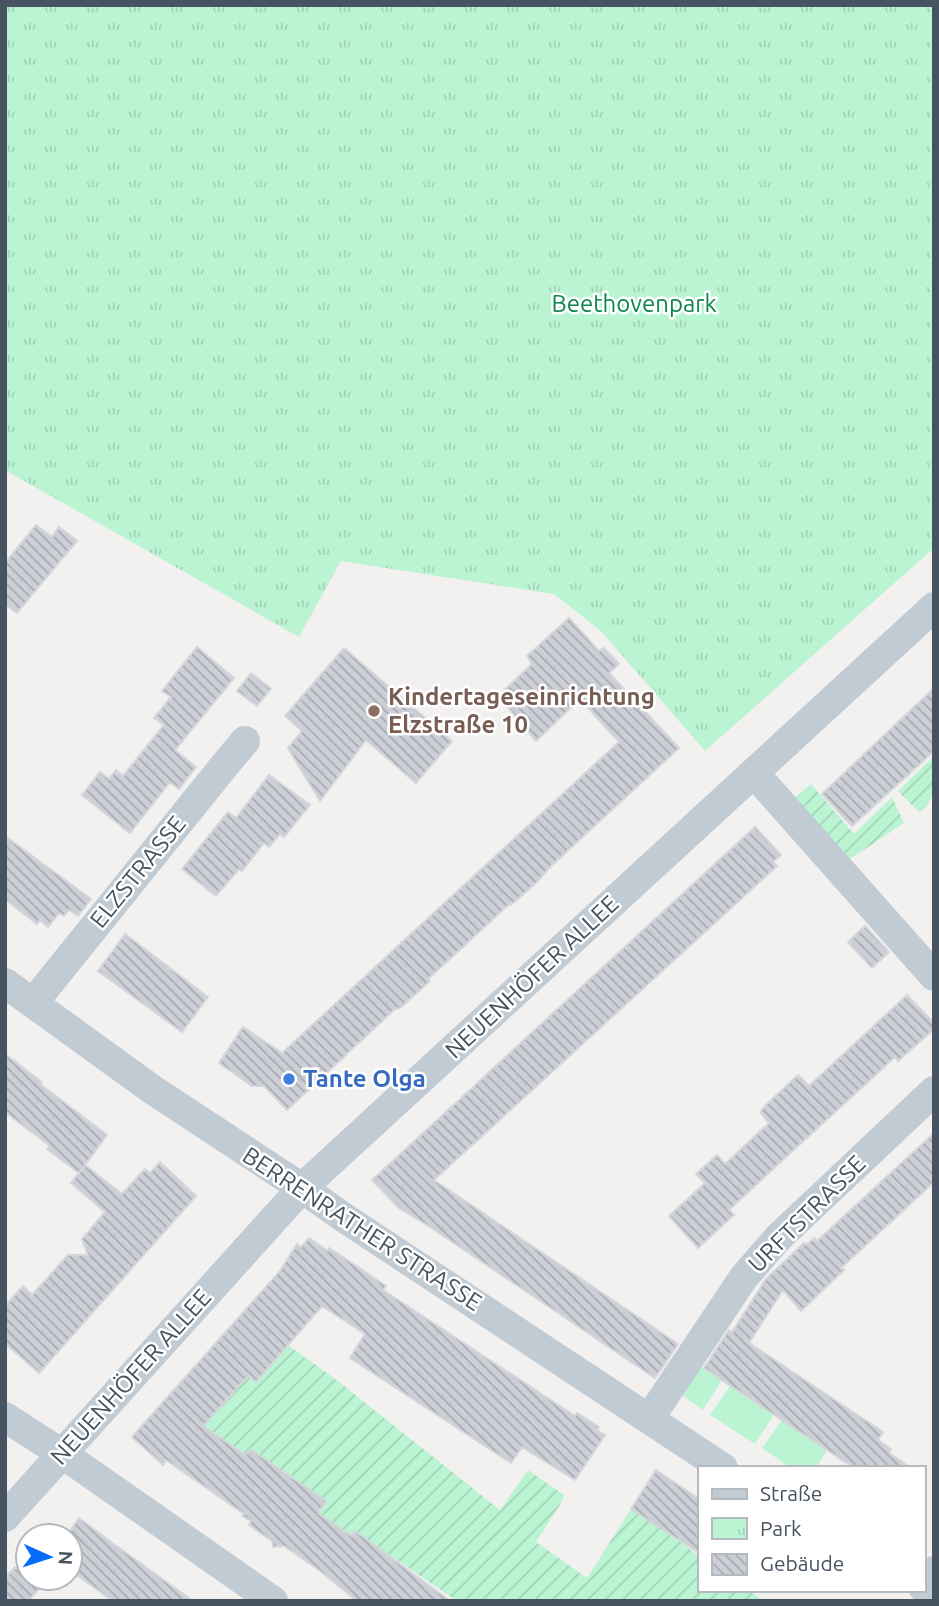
<svg xmlns="http://www.w3.org/2000/svg" width="939" height="1606" viewBox="0 0 939 1606" font-family="Ubuntu,sans-serif">
  <style>
    .grass { fill: #bbf4d2 }
    .park { fill: url(#park-tufts) }
    .garden { fill: url(#garden-furrows) }
    .building { fill: url(#building-back-hatch); stroke: #d4d6dc; stroke-width: 2 }
    .lines { fill: none; stroke-linecap: round; stroke-linejoin: round }
    .minor { stroke: #c0cbd4; stroke-width: 30 }
    .education-dot { fill: #8d6e63; stroke: #fff; stroke-width: 2.5 }
    .shop-dot { fill: #3f7fe0; stroke: #fff; stroke-width: 2.5 }
    .labels { text-anchor: middle; stroke-width: 5; stroke-linejoin: round; paint-order: stroke }
    .park-label { font-size: 24px; fill: #0d864b; stroke: #fff }
    .education-label { font-size: 24px; font-weight: bold; fill: #785e54; stroke: #fff; text-anchor: start }
    .street-label { font-size: 24px; fill: #465360; stroke: #fff }
    .shop-label { font-size: 24px; font-weight: bold; fill: #366cbe; stroke: #fff; text-anchor: start }
  </style>
  <defs>
    <pattern id="park-tufts" width="24" height="20" patternUnits="userSpaceOnUse" patternTransform="scale(1.75)"><rect width="24" height="20" fill="#bbf4d2"/><path d="M3 7l-1-3M5 7V3M7 7l1-3M15 17l-1-3M17 17v-4M19 17l1-3" fill="none" stroke="#a2d3b7"/></pattern>
    <pattern id="garden-furrows" width="10" height="10" patternUnits="userSpaceOnUse" patternTransform="scale(1.75)"><rect width="10" height="10" fill="#bbf4d2"/><path d="M-1 1l2-2M0 10L10 0M9 11l2-2" fill="none" stroke="#a2d3b7"/></pattern>
    <pattern id="building-back-hatch" width="6" height="6" patternUnits="userSpaceOnUse" patternTransform="scale(1.75)"><rect width="6" height="6" fill="#cccfd6"/><path d="M-1 5l2 2M0 0l6 6M5-1l2 2" fill="none" stroke="#a7abb1"/></pattern>
  </defs>
  <rect width="100%" height="100%" fill="#f3f0f0"/>
  <path class="grass" d="M698,1365L722,1380L703,1410L679,1393Z
    M730,1386L774,1415L755,1444L710,1415Z
    M782,1420L827,1450L816,1468H791L762,1448Z"/>
  <path class="park" d="M5,5H934V548L705,751L601,631L554,594L341,561L299,637L5,470Z"/>
  <path class="garden" d="M934,756C934,777 939,799 919,812L898,791Z
    M811,784L854,834L892,797L904,823L850,859L795,798Z
    M288,1345L334,1378L500,1510L528,1470L564,1495L561,1503L536,1542L587,1578L631,1509L683,1543L699,1557V1590H748L764,1601H457L388,1554L384,1559L366,1547L369,1541L355,1531L351,1536L317,1514L326,1501L296,1480L245,1455L225,1441L194,1429L249,1375L255,1381Z"/>
  <path class="building" d="M36,525L52,537L59,527L77,541L17,613L5,604V563Z
    M569,618L599,651L604,648L619,664L609,673L679,748L550,867L537,882L511,905L510,904L505,908L428,979L430,981L400,1008L395,1009L287,1110L264,1086H252L219,1063L243,1027L282,1053L619,742L580,699L536,741L498,696L532,664L527,656Z
    M197,647L234,678L175,750L196,767L179,789L170,782L130,833L82,795L100,772L109,779L116,770L123,776L164,725L154,718L171,697L162,691Z
    M344,648L452,741L416,783L366,740L320,801L288,748L302,731L285,716Z
    M251,673L271,689L257,706L237,691Z
    M934,688V751L852,826L822,794Z
    M269,775L310,805L284,837L280,834L269,847L264,843L242,871L239,869L216,896L182,869L228,812L236,818Z
    M755,827L781,855L773,862L777,866L434,1180L678,1344L655,1378L430,1227L399,1208L372,1180Z
    M5,836L91,899L78,916L69,910L64,916L59,913L48,927L40,920L37,924L5,899Z
    M865,926L889,952L872,968L848,942Z
    M125,934L208,997L182,1032L98,971Z
    M907,995L934,1023V1029L898,1061L895,1057L773,1169L729,1210L734,1215L698,1248L669,1216L705,1183L696,1174L717,1155L725,1164L769,1123L760,1112L766,1105L798,1075L809,1086Z
    M5,1054L42,1082L40,1084L107,1135L79,1173L47,1149L50,1146L5,1112Z
    M934,1133V1182L841,1268L844,1270L801,1311L783,1290L749,1343L883,1432L878,1440L891,1449L889,1453L911,1468H854L704,1368L729,1330L732,1332L766,1279L804,1243L806,1245L814,1238L817,1241Z
    M160,1162L196,1196L39,1373L5,1343V1306L23,1286L32,1295L68,1255H88L82,1239L105,1212L71,1183L85,1165L122,1194L145,1169L150,1173Z
    M309,1238L328,1251L329,1248L358,1267L386,1286L383,1290L575,1416L577,1413L599,1427L597,1430L605,1435L575,1480L522,1447L511,1463L350,1358L365,1334L322,1306L256,1382L249,1375L203,1426L245,1455L250,1449L326,1501L318,1513L351,1536L355,1531L450,1601H357L320,1571L284,1546L273,1547L272,1541L249,1525L251,1521L242,1516L244,1514L166,1460L163,1465L132,1437L280,1271L297,1244L301,1247Z
    M656,1470L699,1499V1553L631,1509Z
    M79,1518L111,1542L193,1601H113L70,1570V1531Z
    M15,1567L39,1589L28,1601H5V1578Z"/>
  <g class="lines">
    <path class="minor" d="M754,773L934,976
      M5,983L153,1090L302,1188L343,1217L723,1468
      M33,1003L224,766L245,741
      M5,1417L67,1457L273,1601
      M649,1419L744,1277L778,1238L934,1091
      M5,1517L302,1188L934,607
      M923,1587L934,1571"/>
  </g>
  <circle class="education-dot" cx="374" cy="711" r="7"/>
  <circle class="shop-dot" cx="289" cy="1079" r="7"/>
  <g class="labels">
    <g class="park-label">
      <text x="634" y="312">Beethovenpark</text>
    </g>
    <g class="education-label">
      <text x="388" y="705">Kindertageseinrichtung<tspan x="388" dy="28">Elzstraße 10</tspan></text>
    </g>
    <g class="street-label">
      <text transform="translate(138 872) rotate(-51)" y="8">ELZSTRASSE</text>
      <text transform="translate(532 977) rotate(-43)" y="8">NEUENHÖFER ALLEE</text>
      <text transform="translate(807 1214) rotate(-45)" y="8">URFTSTRASSE</text>
      <text transform="translate(362 1229) rotate(33)" y="8">BERRENRATHER STRASSE</text>
      <text transform="translate(131 1377) rotate(-48)" y="8">NEUENHÖFER ALLEE</text>
    </g>
    <g class="shop-label">
      <text x="303" y="1087">Tante Olga</text>
    </g>
  </g>
  <rect width="939" height="1606" fill="none" stroke="#465360" stroke-width="14"/>
  <rect x="698" y="1466" width="228" height="126" fill="#ffffff" stroke="#b5babf" stroke-width="2"/>
  <rect x="712" y="1489" width="35" height="10" fill="#c0cbd4" stroke="#b5babf" stroke-width="2"/>
  <text x="760" y="1501" font-size="21" fill="#465360">Straße</text>
  <rect x="712" y="1518" width="35" height="21" fill="url(#park-tufts)" stroke="#b5babf" stroke-width="2"/>
  <text x="760" y="1536" font-size="21" fill="#465360">Park</text>
  <rect x="712" y="1554" width="35" height="21" fill="url(#building-back-hatch)" stroke="#b5babf" stroke-width="2"/>
  <text x="760" y="1571" font-size="21" fill="#465360">Gebäude</text>
  <g transform="translate(49 1557) rotate(93)"><circle r="33" fill="#ffffff" stroke="#b5babf" stroke-width="2"/>
  <path d="M0-5L12 26L0 18L-12 26Z" fill="#046cf9"/>
  <text y="-10" font-size="19" font-weight="bold" text-anchor="middle" fill="#465360">N</text>
  </g>
</svg>
